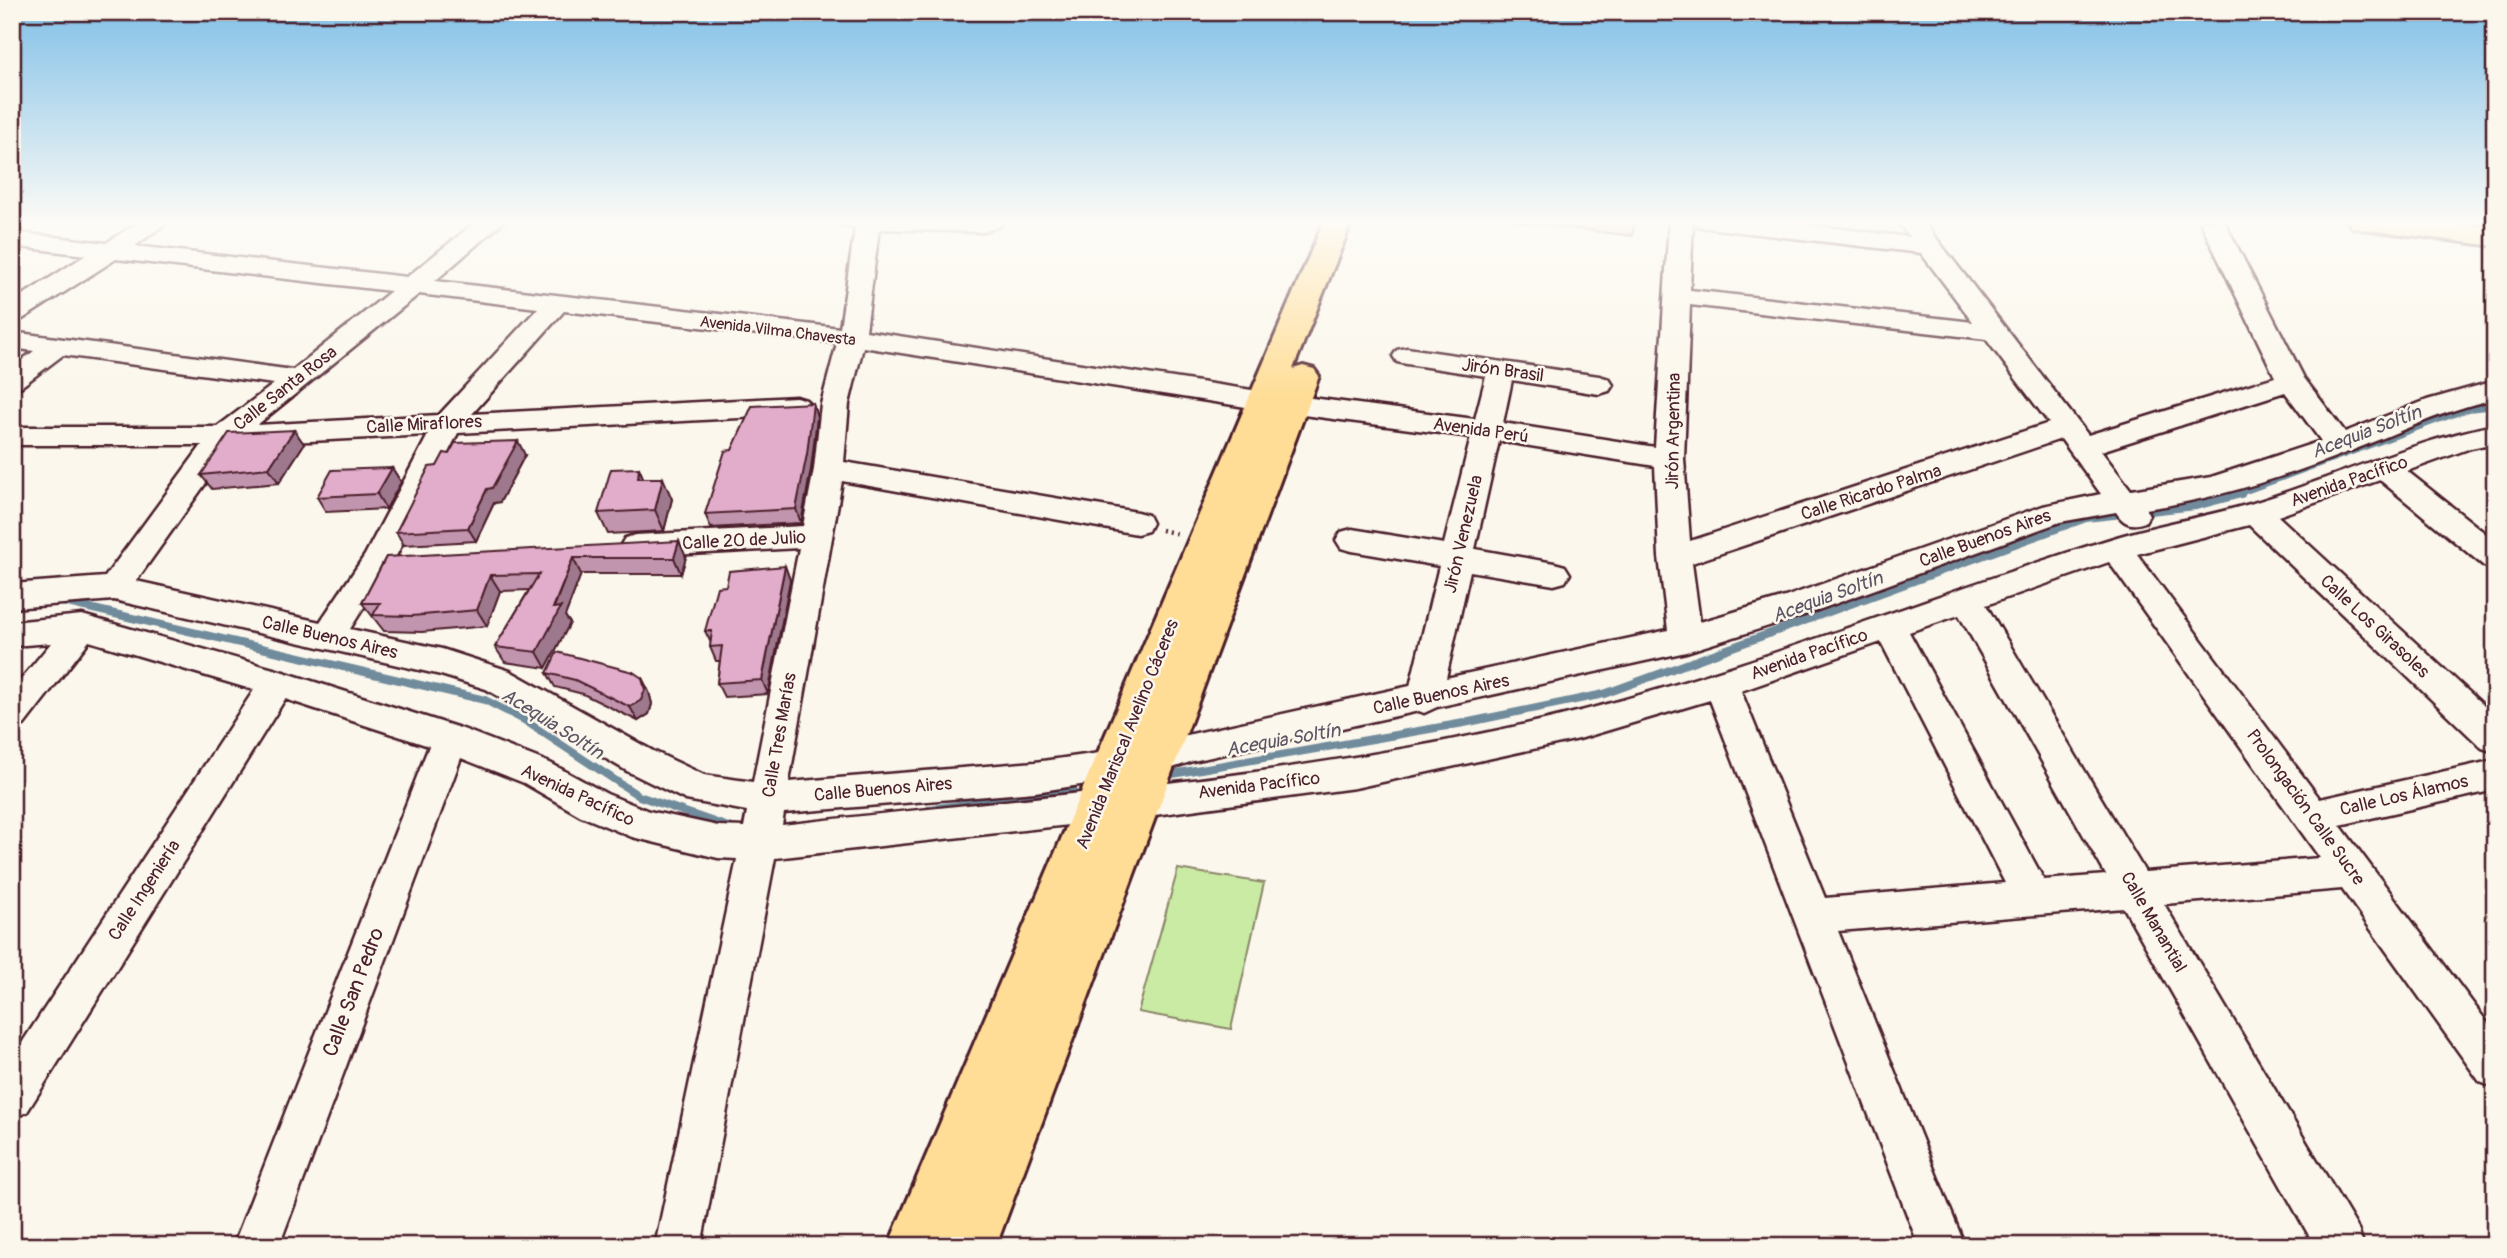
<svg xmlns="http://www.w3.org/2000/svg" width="2507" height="1258" viewBox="0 0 2507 1258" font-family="Pangolin,sans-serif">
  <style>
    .green { fill: #c9eba4; stroke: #8a8568; stroke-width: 2 }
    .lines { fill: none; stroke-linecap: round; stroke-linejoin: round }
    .stream-far1 { stroke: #6f8b9c; stroke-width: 6 }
    .stream { stroke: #6f8b9c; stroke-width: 8 }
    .minor-casing { stroke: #4a1f2b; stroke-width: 5 }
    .major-casing { stroke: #4a1f2b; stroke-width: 6 }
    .path { stroke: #4a1f2b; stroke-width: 4.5; stroke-dasharray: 2 5; stroke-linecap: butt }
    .minor { fill: #fbf7ec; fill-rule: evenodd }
    .major { fill: #ffdd96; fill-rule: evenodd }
    .wall { fill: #c295ae; stroke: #4a1f2b; stroke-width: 2 }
    .shaded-wall { fill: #9e798d; stroke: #4a1f2b; stroke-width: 2 }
    .building { fill: #e1adca; stroke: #4a1f2b; stroke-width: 2 }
    .labels { text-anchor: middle; stroke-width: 5; stroke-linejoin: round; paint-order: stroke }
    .far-street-label { font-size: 16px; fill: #4a1f2b; stroke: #fbf7ec }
    .street-label { font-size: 18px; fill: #4a1f2b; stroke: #fbf7ec }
    .water-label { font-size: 19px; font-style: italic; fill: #5d5564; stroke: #fbf7ec }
    .near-street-label { font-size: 21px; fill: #4a1f2b; stroke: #fbf7ec }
  </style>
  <rect width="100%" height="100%" fill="#fbf7ec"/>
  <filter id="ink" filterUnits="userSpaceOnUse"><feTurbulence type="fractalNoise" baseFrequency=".0143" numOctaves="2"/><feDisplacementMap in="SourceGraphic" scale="14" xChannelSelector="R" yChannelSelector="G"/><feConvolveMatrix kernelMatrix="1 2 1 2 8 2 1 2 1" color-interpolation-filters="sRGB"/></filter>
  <g filter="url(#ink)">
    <path class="green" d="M1178,869L1264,883L1231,1029L1138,1012Z"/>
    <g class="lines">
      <path class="stream-far1" d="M2235,495L2468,409L2495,406"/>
      <path class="stream" d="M59,601L485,700L524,720L639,796L737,830
        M1161,776L1464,723L1604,694L2086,518L2196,506L2241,494
        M930,809L1073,789"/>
      <g class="minor-casing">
        <path id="minor" d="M140,221H169L135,246L407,277L477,221H504L435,281L840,328L855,228L843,226L840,221H1003L1000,226L984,232L879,229L866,331L1265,392L1475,419L1486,376L1407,364L1397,362L1393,356L1397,350L1407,348L1599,376L1609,379L1613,385L1609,391L1599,394L1512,380L1503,423L1655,447L1669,221H1693L1690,290L1973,322L1921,253L1707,228L1698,226L1695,221H1775L1909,237L1898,221H1923L2088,435L2275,377L2200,221H2224L2304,378L2345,432L2427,400L2495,381V399C2443,410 2396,434 2348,452C2282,478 2215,499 2146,509L2149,515L2145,522C2131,527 2124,524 2116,512L2060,522L1807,614L1686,652L1437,707L1424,713L1419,711L1193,761L1158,773L1035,792L784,813L782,825C1049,794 1319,777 1581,711C1759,665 1929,596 2104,541C2152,525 2202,518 2250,504C2332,479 2411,441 2495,425V443L2471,448L2407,471L2495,541V569L2484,566L2380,480L2278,516L2495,716V752L2482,748L2249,525L2137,554L2320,799L2495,760V790L2340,825L2495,1033V1088L2480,1082L2342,889L2164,904L2358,1229L2364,1246H2315L2124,908L1838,931L1965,1246H1919L1710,700L1579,739L1355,788L1140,817L775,858L701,1246H655L737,859L718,858L632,837L581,816L524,783L461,758L279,1246H233L429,746L285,699L27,1112L12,1118V1058L254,690L89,641L24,725L12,729V690L51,643L12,646V622L82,615L277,670L463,729L550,763L607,794L649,811L718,826L744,827L747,811L686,800L627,771L486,689L441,675L114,600L12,608V584L105,577L202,445H12V427H217L274,384L63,355L22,386L12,389V367L34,351L12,348V332L293,370L391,291L116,259L21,320L12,322V302L86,255L12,246V232L106,243ZM419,294L538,308L439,415L257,425ZM1690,305L1986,339L2049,423L1690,541L1684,459ZM564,311L837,343L821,404L814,469L803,526L636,535L625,538L620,546L625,554L636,557L799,548L753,782L704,775L653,751L510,671L442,649L350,629L394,560L458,433L796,415L806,412L810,406L806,400L796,397L472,414ZM863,347L1265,410L1471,437L1444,544L1352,529L1341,532L1336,540L1341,548L1352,551L1439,566L1410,686L1114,751L1035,762L789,782L842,481L1137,534L1148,531L1152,523L1148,515L1137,512L844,462L849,404ZM2285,392L2321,441L2211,477L2131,490L2101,451ZM428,435L365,555L320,622L136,581L233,445ZM2061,439L2101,494L2043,506L1785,597L1700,622L1692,563ZM1499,441L1655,466L1659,557L1668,630L1446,678L1470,571L1554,585L1565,582L1570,574L1565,566L1554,563L1475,549ZM2109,562L2320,858L2145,872L1986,605ZM1959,615L2106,875L2044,880L1909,632ZM1881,642L2005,883L1825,898L1741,691Z"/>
      </g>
      <g class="major-casing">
        <path id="major" d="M1324,221H1352L1293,369L1303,366L1314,369L1319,376L996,1246H888Z
          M2348,221H2436L2495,228V246L2362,229L2352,227Z"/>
      </g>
      <path class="path" d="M1161,530L1180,534"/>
      <use href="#minor" class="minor"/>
      <use href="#major" class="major"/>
    </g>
    <path class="wall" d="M1513,221H1635L1632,236Z
      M813,403L817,417L811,469L801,523L711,528L705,514L732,450Z
      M294,430L304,444L279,483L212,489L201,475Z
      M449,454L525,455L500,502L494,503L476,541L404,545L396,532L437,466Z
      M392,468L401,482L386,509L326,512L317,497Z
      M639,468L643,478L672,499L664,531L608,534L598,513Z
      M386,557H686L681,574H581L565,616L570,623L546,668L505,662L495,647L529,590L500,591L487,626L422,632L384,631L362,603Z
      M785,566L790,580L768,694L724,697L717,683L720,661H716L710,647L711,643L705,631L726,586Z
      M547,673L642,678L649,692L652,704L649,714L638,721L583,694L555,687Z"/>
    <path class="shaded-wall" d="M813,403L817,417L811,469L801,523L796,509Z
      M294,430L304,444L279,483L269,468Z
      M518,441L525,455L500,502L494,503L476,541L468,528L487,489Z
      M392,468L401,482L386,509L377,494Z
      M639,468L648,489L638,478Z
      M663,478L672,499L664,531L655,510Z
      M679,541L686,557L681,574L674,558Z
      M573,558L581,574L565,616L570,623L546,668L537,652Z
      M785,566L790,580L768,694L762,680Z
      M490,575L500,591L487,626L477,610Z
      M642,678L649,692L652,704L649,714L638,721L630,707Z"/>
    <path class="building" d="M813,403L807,454L796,509L705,514L725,451L732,450L752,406Z
      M294,430L269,468L201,475L229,433Z
      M518,441L492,488L487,489L468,528L396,532L429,467L437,466L444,453L449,454L455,443Z
      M392,468L377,494L317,497L332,470Z
      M639,468L638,478H663L655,510L598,513L611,469Z
      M679,541L674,558H573L553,608L561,607L537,652L495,647L539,574L490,575L477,610L412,616L373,615L380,603H362L386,557Z
      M785,566L762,680L717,683L722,646L710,647L712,631H705L717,587L726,586L729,571Z
      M557,652L633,672L642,678L645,690L641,700L630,707L575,680L547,673Z"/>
  </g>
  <linearGradient id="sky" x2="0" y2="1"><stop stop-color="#81c0e8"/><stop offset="0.56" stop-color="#fdfbf6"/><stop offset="1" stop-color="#fdfbf6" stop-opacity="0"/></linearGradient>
  <rect width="2507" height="398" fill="url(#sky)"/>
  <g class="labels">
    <g class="far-street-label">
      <text transform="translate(778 330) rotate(7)" y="6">Avenida Vilma Chavesta</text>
    </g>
    <g class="street-label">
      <text transform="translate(1503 370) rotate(8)" y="6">Jirón Brasil</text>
      <text transform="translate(285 388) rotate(-38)" y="6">Calle Santa Rosa</text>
      <text transform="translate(424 424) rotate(-3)" y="6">Calle Miraflores</text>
      <text transform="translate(1481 430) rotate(8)" y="6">Avenida Perú</text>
      <text transform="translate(1673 431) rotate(-89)" y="6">Jirón Argentina</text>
      <text transform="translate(2349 481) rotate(-19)" y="6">Avenida Pacífico</text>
      <text transform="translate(1871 492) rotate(-18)" y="6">Calle Ricardo Palma</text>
      <text transform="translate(1463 534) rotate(-77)" y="6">Jirón Venezuela</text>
      <text transform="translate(1985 538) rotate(-20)" y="6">Calle Buenos Aires</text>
      <text transform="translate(744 540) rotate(-3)" y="6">Calle 20 de Julio</text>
      <text transform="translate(2375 626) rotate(43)" y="6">Calle Los Girasoles</text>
      <text transform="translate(330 637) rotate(13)" y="6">Calle Buenos Aires</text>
      <text transform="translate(1809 654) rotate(-19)" y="6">Avenida Pacífico</text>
      <text transform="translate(1441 694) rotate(-12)" y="6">Calle Buenos Aires</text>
      <text transform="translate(1127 734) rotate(-68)" y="6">Avenida Mariscal Avelino Cáceres</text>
      <text transform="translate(779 735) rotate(-80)" y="6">Calle Tres Marías</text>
      <text transform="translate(1259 785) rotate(-7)" y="6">Avenida Pacífico</text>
      <text transform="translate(883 789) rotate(-5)" y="6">Calle Buenos Aires</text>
      <text transform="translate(578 795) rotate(25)" y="6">Avenida Pacífico</text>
      <text transform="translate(2404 795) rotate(-13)" y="6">Calle Los Álamos</text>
      <text transform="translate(2306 807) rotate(54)" y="6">Prolongación Calle Sucre</text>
      <text transform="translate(144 890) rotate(-57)" y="6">Calle Ingeniería</text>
      <text transform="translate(2154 922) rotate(60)" y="6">Calle Manantial</text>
    </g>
    <g class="water-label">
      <text transform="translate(2366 431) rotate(-21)" y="7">Acequia Soltín</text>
      <text transform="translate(1827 596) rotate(-20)" y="7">Acequia Soltín</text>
      <text transform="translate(553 723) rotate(32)" y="7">Acequia Soltín</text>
      <text transform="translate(1283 739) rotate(-10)" y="7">Acequia Soltín</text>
    </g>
    <g class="near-street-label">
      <text transform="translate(353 992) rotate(-69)" y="7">Calle San Pedro</text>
    </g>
  </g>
  <rect width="2507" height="1258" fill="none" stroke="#fbf7ec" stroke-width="42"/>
  <rect x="21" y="21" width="2465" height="1216" fill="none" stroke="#4a1f2b" stroke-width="2.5" filter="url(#ink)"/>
</svg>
